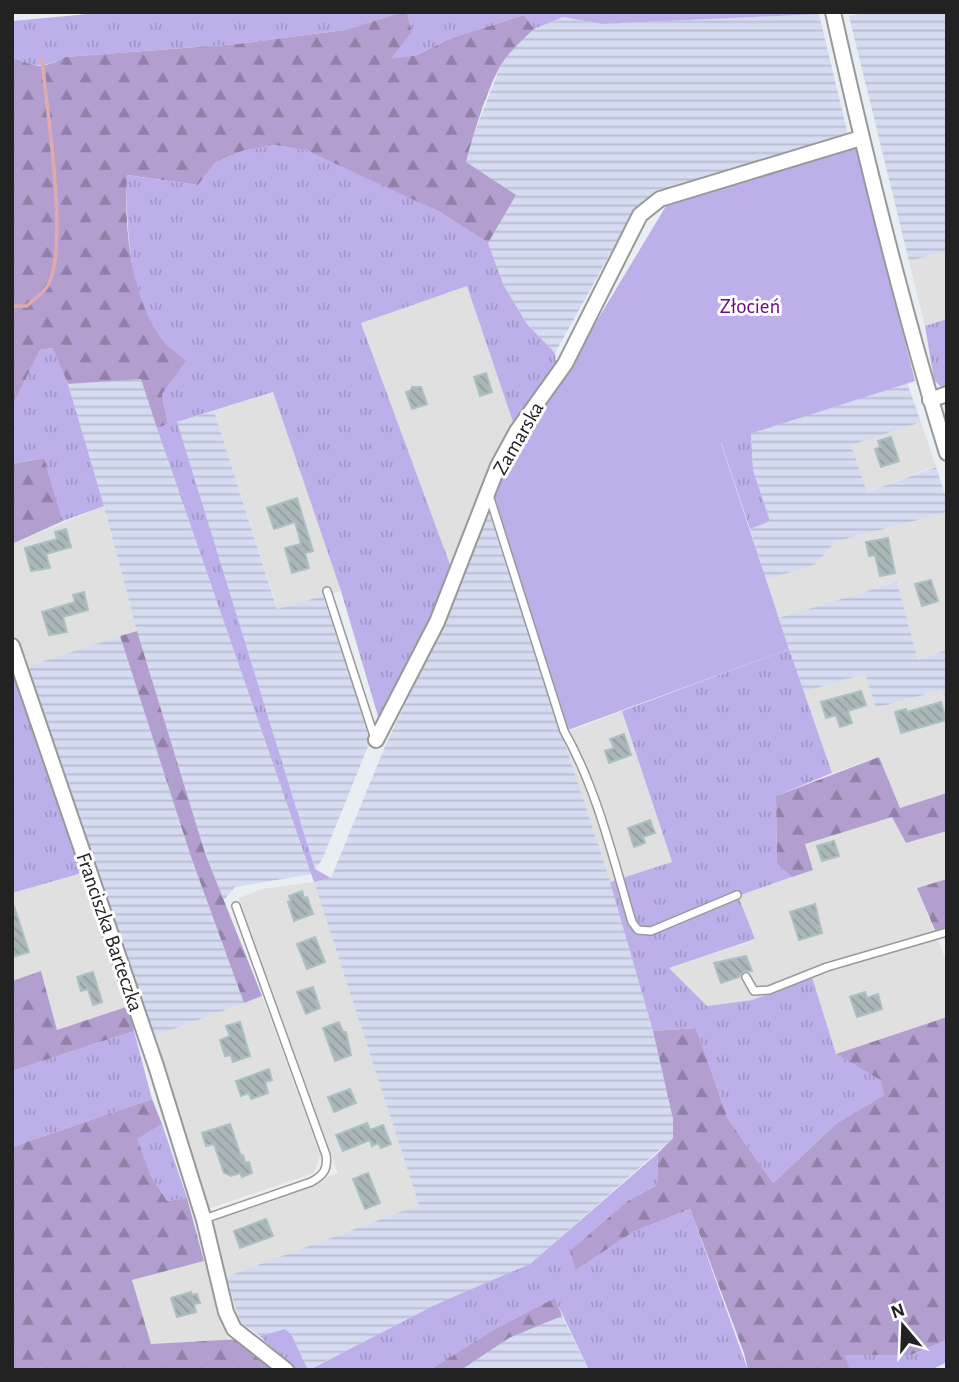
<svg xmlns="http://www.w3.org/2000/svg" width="959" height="1382" viewBox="0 0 959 1382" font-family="'Alegreya Sans',sans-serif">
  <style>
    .residential { fill: #dfe0df }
    .farmland { fill: url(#farmland-rules) }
    .grass { fill: url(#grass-tufts) }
    .forest { fill: url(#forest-firs) }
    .garden { fill: #bdb0ea }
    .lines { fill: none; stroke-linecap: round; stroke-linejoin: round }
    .stream { stroke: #deaaad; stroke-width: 3.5 }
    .building { fill: url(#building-back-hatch); stroke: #abc0c3; stroke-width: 2 }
    .lane-casing { stroke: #999; stroke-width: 10 }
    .street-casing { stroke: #999; stroke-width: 18 }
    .lane { stroke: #fff; stroke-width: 7 }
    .street { stroke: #fff; stroke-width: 14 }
    .labels { text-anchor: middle; stroke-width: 6; stroke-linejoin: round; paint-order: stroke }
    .park-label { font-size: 21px; fill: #6a0d82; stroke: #fff }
    .street-label { font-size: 21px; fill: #222; stroke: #fff }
  </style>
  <defs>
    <pattern id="farmland-rules" width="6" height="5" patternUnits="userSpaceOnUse" patternTransform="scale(1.75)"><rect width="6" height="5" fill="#d5dbf0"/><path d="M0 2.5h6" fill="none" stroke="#b7bcce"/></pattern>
    <pattern id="grass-tufts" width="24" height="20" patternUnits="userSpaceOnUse" patternTransform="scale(1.75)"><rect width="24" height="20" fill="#bdb0ea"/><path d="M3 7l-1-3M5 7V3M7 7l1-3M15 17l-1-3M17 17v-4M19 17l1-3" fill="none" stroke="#a297c8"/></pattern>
    <pattern id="forest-firs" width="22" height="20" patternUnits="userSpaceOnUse" patternTransform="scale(1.75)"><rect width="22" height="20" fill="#b39ed0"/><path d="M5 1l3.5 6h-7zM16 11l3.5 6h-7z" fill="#9180a8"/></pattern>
    <pattern id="building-back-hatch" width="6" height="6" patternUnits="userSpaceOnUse" patternTransform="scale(1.75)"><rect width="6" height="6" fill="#abb6b8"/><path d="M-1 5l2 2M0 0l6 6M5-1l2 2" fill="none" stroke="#939c9e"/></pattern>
  </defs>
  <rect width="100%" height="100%" fill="#e9eef2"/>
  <path class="residential" d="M947,251V319L925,326L909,261Z
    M467,285L513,422L492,463L452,570L361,322Z
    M273,392L341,591L278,610L214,411Z
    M921,422L936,466L866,492L851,444Z
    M104,506L137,631L14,671L12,544Z
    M947,512V650L918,660L897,582L779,618L766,580L816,564L835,542Z
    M865,674L877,708L943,690L947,702V793L900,809L879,757L832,773L803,692Z
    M622,711L672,863L610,882L562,734Z
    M893,816L906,843L947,831V879L917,888L947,963V1017L836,1054L812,977L752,1000L706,1006L669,968L755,940L738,896L813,870L804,844Z
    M82,873L129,1006L57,1030L41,971L12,981V893Z
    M314,882L419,1205L226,1277L212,1227L216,1219L338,1173L239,898L262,889Z
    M262,996L320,1155L314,1173L207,1209L152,1037Z
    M204,1261L229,1340L151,1344L132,1280Z"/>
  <path class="farmland" d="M867,12H947V251L909,261L849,16Z
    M819,14L848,135L653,196L635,209L555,353L527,324L504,286L488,243L515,195L466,163L472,139L500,67L514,47L534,29L563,17L602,24Z
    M141,378L312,874L235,887L224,900L205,853L137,631L104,506L68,384Z
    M907,383L921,422L851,445L867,492L936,467L947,501V512L835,542L816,564L766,580L750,529L770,521L753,470L751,433Z
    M214,411L277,609L323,596L371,739L322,860L315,869L176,422Z
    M489,512L610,881L653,1031L673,1119V1138L530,1264L437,1305L308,1370L291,1334L285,1329L260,1336L240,1322L226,1277L419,1205L314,882L331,878L386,744L443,625Z
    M897,582L918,660L947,650V702L942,690L876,708L865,674L803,692L779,618Z
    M120,636L191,857L244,1003L152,1037L26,667Z
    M562,1316L589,1370H461L509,1338Z"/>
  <path class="grass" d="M110,12H403L345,30L237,44L65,57C41,69 36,67 12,57V21Z
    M407,12H819V14L602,24L563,17L534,29L524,15L451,38L417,55L390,60L412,32Z
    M275,145L308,151L362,174L440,212L488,243L504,286L527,324L555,353L556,364L513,422L467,286L361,323L452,570L434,618L380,723L341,591L273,392L177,422L315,869L331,878L314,882L157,428L168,424L162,394L185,361C177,354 169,347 161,339C128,301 127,223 126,175L198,185L216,162L242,151Z
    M947,319V387L943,389L934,380L925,326Z
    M54,348L68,384L104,506L63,521L44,458L12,464V407L40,350Z
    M751,433L753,470L770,521L750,529L721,442Z
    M789,649L832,773L776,796L777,864L792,877L738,896L755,939L669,968L707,1006L752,1000L812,977L836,1054L880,1080L884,1095L837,1123L773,1183L728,1119L696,1028L653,1031L610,882L672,862L622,711Z
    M12,666L82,873L12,893Z
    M134,1031L152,1099L12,1147V1071Z
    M162,1124L187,1198L167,1201L151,1176L136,1139Z
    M658,1153L657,1185L629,1200L576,1270L633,1232L690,1209L748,1370H589L555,1299L430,1370H309L437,1304L530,1264Z
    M285,1329L291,1334L308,1370H293L260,1336Z
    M947,1340V1362L931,1370H850L844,1355H911Z"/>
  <path class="forest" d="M403,12H407L412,32L391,59L417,55L451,38L524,15L534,29C522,40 510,51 501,65C487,88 473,136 466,162L516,195L488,243L440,212L308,151L275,145L242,151L216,162L198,185L127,175C124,226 130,291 158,334C165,345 177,353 186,361L162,394L168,424L157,428L141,379L68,384L53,348L40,350L12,407V57C36,67 41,70 65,57L237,44L345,30Z
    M44,458L63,521L12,544V464Z
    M137,631L205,853L262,996L244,1003L191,857L120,636Z
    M879,757L900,808L947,793V831L906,843L892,817L805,844L813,870L792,877L777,864L776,796Z
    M947,879V934L937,935L917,888Z
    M41,971L57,1030L129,1006L134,1031L12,1071V981Z
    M947,1017V1340L911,1355H845L850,1370H748L744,1353L690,1209L633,1232L576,1270L570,1251L629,1200L657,1185L658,1153L673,1138V1119L653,1031L696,1028L728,1119L773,1183L837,1123L884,1095L880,1080L836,1054Z
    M152,1099L162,1124L137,1139L151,1176L167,1201L187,1198L204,1261L132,1280L151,1344L241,1339L275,1370H12V1147Z
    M555,1298L562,1316L509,1338L461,1370H430L494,1330Z"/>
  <path class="garden" d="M856,148L915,381L721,443L789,649L568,730L492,495L666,206Z"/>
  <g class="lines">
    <path class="stream" d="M12,306H27C33,300 42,294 47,287C70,251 46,105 42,59"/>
  </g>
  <path class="building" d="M486,373L492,392L480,396L474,377Z
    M412,387H421L427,404L412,409L406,392L410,391Z
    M891,437L899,461L881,467L875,449L880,447L878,441Z
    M297,498L313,551L305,553L309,568L292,573L285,548L301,544L295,522L274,529L267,508Z
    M66,529L71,547L46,554L50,568L31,571L25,548L57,539L55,532Z
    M888,538L895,573L880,576L875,555L869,556L866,542Z
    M931,580L938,601L922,606L915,584Z
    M84,592L88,610L63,617L67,632L49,635L42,612L75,602L73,595Z
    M861,691L866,705L848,711L852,723L840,727L836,715L826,718L821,702Z
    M941,702L946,720L901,733L895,712L906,709L907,712Z
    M624,734L631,755L609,763L605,751L614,748L610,739Z
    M650,820L655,833L643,837L645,843L634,847L628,828Z
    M834,841L839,856L822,861L817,846Z
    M302,891L304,898L307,897L313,914L294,921L288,902L291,901L289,896Z
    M815,904L822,933L799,940L790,912Z
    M12,906H14L29,952L12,957Z
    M315,937L325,962L307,969L297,944Z
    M746,956L752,971H744L739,977L721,983L714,963Z
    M93,972L102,1002L93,1005L88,989L81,991L77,977Z
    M313,987L320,1008L306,1014L297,992Z
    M865,992L867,998L878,994L882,1009L857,1017L850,997Z
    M240,1022L250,1056L233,1062L231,1055L225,1056L220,1040L230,1036L226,1026Z
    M339,1022L343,1032H346L351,1055L335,1061L323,1028Z
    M269,1069L272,1080L265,1082L268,1093L251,1099L249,1093L241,1096L236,1081Z
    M350,1089L356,1103L334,1112L328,1097Z
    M367,1123L370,1130L383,1125L391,1144L381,1148L378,1143L372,1146L370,1140L343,1151L336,1135Z
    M230,1124L241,1156L243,1155L245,1163L249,1162L252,1173L242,1177L240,1173L231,1176L224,1173L214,1144L206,1146L202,1133Z
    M368,1173L380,1203L365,1209L353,1179Z
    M266,1219L273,1236L240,1248L234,1231Z
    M191,1292L192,1295L197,1294L200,1303L194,1304L196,1312L177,1317L171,1298Z"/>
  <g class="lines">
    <g class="lane-casing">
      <path id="lane" d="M489,495L564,731C597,789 613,858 632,922L638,930L651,931L737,895
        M327,591L375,739
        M746,977L754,991L769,990L827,967L947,932
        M204,1219L311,1182C324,1175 328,1169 326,1155L236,906"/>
    </g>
    <g class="street-casing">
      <path id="street" d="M833,12C866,160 902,308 947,453
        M930,400L947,394
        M12,646L156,1066L204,1220L226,1312L234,1329L286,1370
        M376,740L437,622L498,466L517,431L565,364L640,215L660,199L861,138"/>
    </g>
    <use href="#lane" class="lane"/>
    <use href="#street" class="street"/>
  </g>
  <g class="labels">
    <g class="park-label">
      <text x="750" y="313">Złocień</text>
    </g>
    <g class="street-label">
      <text transform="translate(518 438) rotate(-60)" y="7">Zamarska</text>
      <text transform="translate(110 932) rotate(71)" y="7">Franciszka Barteczka</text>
    </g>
  </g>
  <rect width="959" height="1382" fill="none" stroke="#222222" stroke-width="28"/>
  <g transform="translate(903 1326) rotate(341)" stroke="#ffffff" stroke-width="5" paint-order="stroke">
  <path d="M0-5L12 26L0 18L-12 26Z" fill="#222222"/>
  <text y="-10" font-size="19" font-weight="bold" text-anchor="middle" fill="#222222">N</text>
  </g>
</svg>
